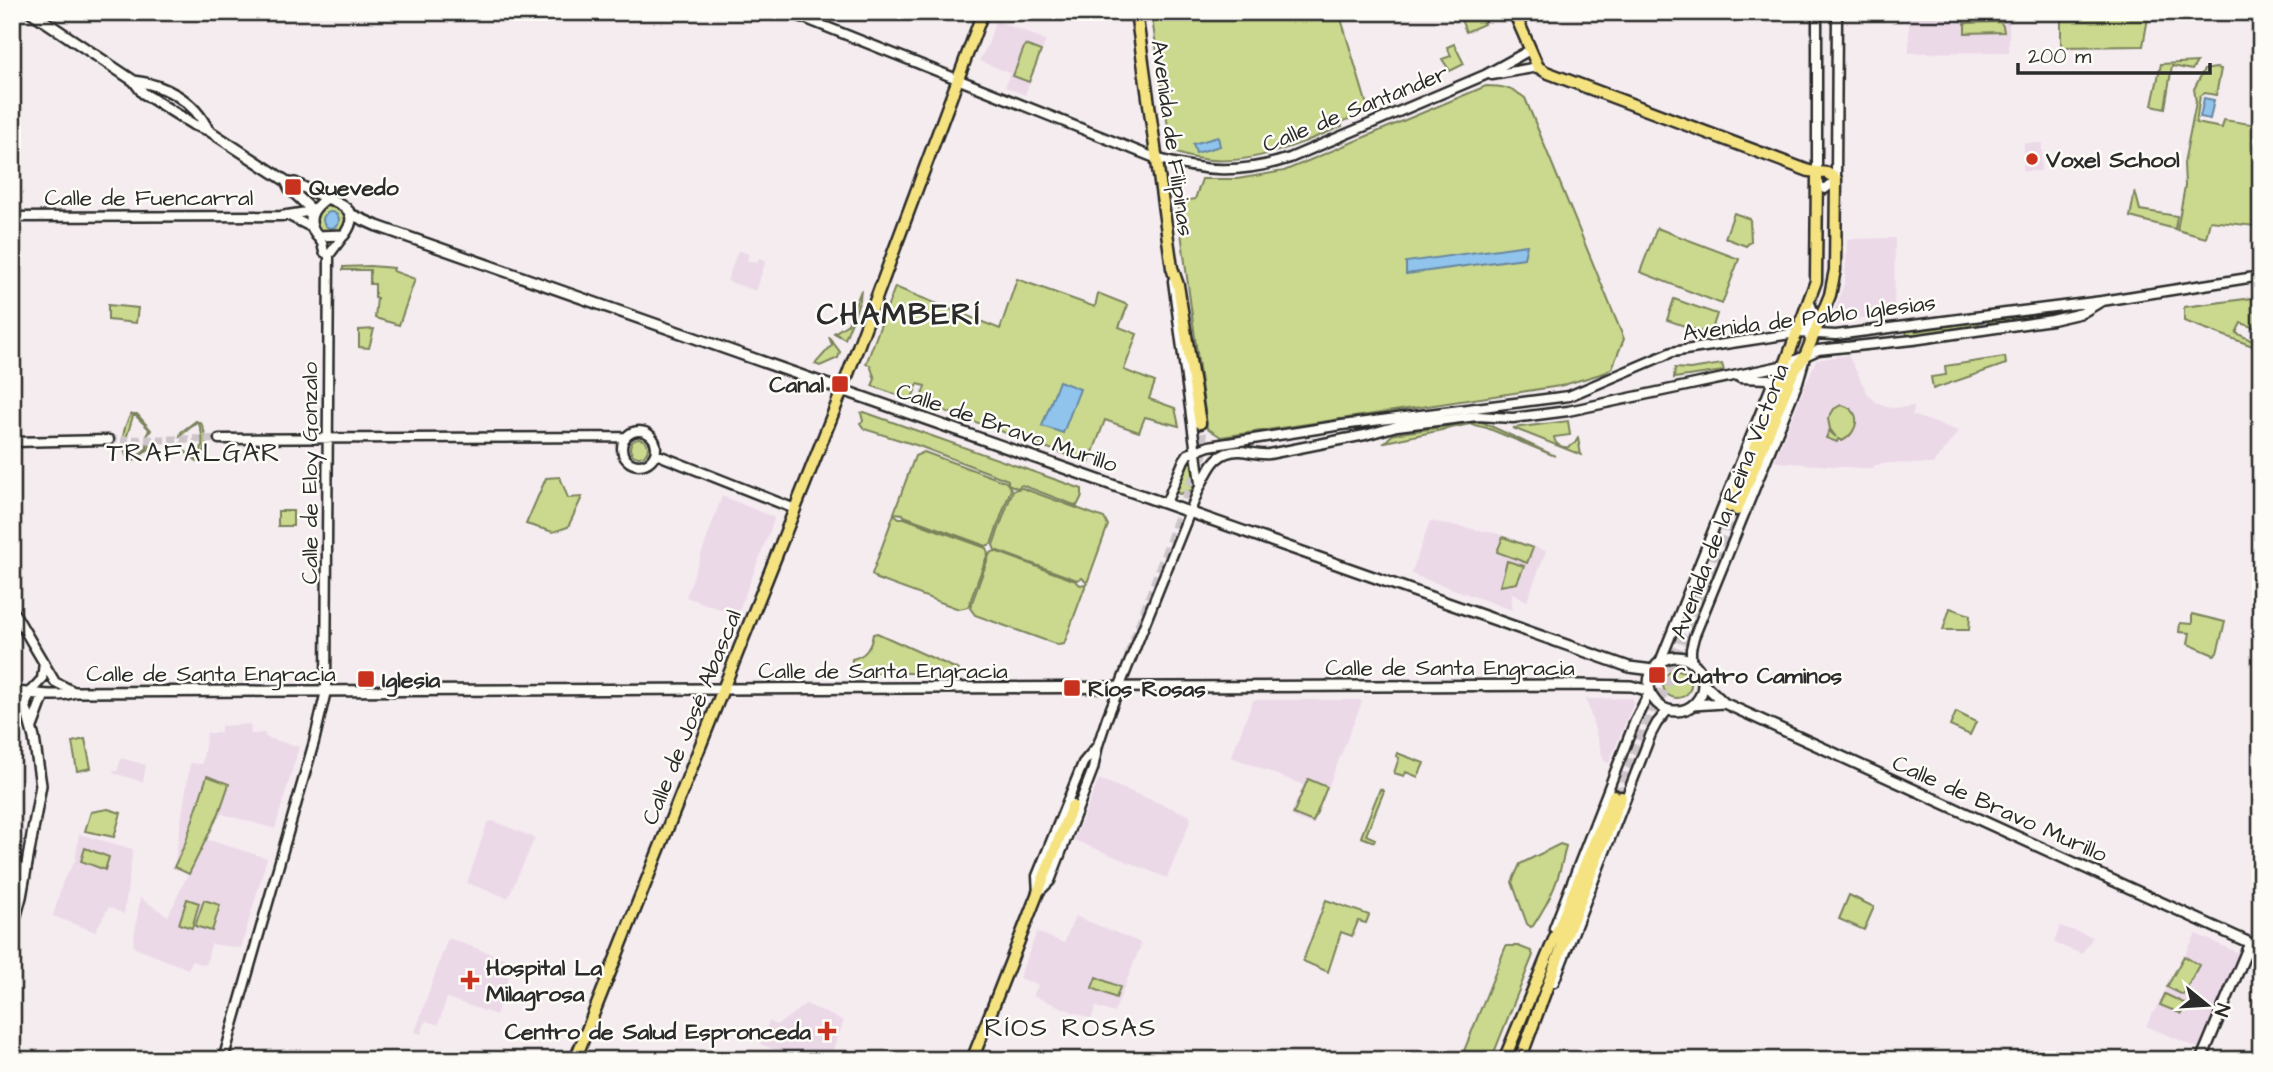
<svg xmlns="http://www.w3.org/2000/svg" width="2273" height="1072" viewBox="0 0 2273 1072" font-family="'Architects Daughter',sans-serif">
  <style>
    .built { fill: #ecd9e8 }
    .green { fill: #cad98d; stroke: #7a825c; stroke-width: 2 }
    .water { fill: #90c4ed; stroke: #68879f; stroke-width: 2 }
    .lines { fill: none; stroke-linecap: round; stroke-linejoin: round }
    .tertiary-tunnel { stroke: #cdc5c9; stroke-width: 8; stroke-dasharray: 8 4; stroke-linecap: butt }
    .primary-tunnel { stroke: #cdc5c9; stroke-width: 10; stroke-dasharray: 10 5; stroke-linecap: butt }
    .tertiary-casing { stroke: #2b2b2b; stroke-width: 13 }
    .secondary-casing { stroke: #2b2b2b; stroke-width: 14 }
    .primary-casing { stroke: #2b2b2b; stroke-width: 15 }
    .tertiary { stroke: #fdfcf7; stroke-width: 8 }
    .secondary { stroke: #fdfcf7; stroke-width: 9 }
    .primary { stroke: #f5e382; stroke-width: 10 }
    .poi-dot { fill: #c8321e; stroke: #fdfcf7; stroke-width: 2.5 }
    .labels { text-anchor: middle; stroke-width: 5; stroke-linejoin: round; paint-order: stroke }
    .street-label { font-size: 23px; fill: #2b2b2b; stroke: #fdfcf7 }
    .poi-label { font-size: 23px; font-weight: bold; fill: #2b2b2b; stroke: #fdfcf7; text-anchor: start }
    .quarter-label { font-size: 26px; letter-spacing: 2px; fill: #2b2b2b; stroke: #fdfcf7 }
    .district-label { font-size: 30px; font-weight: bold; letter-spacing: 2px; fill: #2b2b2b; stroke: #fdfcf7 }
  </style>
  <rect width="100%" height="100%" fill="#f5ecf0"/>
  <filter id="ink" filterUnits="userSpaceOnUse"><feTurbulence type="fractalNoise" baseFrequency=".0143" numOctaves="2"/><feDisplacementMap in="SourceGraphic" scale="14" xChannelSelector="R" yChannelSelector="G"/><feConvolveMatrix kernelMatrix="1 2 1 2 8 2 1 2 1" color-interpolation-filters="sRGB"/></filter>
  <g filter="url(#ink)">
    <path class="built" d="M1909,12H2009V52L1909,53Z
      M995,20L1046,40L1025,95L1005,87L1010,73L979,61L989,42Z
      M2024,143H2042L2041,171H2023Z
      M1895,238L1894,313L1830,323L1845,281L1847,239Z
      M738,250L749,254L747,261H754L756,264L759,258L766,260L756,291L727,281Z
      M1848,355L1868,394L1876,402L1892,408L1915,406L1912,415L1959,431L1933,464L1890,463L1875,465L1873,469L1777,462L1775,459L1816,360Z
      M722,496L773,517L774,520L738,613L734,614L686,597Z
      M1430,521L1495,533L1546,551L1527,601L1512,593V610L1411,574Z
      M1632,698L1634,702L1609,763L1604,761L1586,699Z
      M1253,700H1360L1362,702L1313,825L1291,816L1303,785L1231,757Z
      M221,723L222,726L250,724L251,734L265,733V737L299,747L275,829L219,813L205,839L267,858L241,948L211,944L206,965L192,961L188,969L135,948L133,944L140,898L168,916L188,874L174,867L190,763L202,764L207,733H221Z
      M121,758L146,765L143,782L113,773V771H117Z
      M1099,779L1189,815L1191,819L1167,878L1074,840Z
      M493,821L535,838L508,898L467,883L487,823Z
      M79,834L133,849L124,914L109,907L95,932L53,916L63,881L75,861Z
      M1075,916L1139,942L1141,945L1114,1013L1096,1007L1091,1019L1033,996L1038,985L1019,978L1037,932L1064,943Z
      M2060,926L2093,937L2082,954L2054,943Z
      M2196,934L2239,953L2198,1048L2146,1026Z
      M451,939L517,963L515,968L512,967L496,1015L447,998L438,1025L426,1021L421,1034L415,1032L447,940Z
      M806,1004L844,1021L829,1060H800L760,1044L769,1021L777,1025Z"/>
    <path class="green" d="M1151,12H1339L1369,112L1341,122L1342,126C1289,149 1231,174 1174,152L1171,147Z
      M1458,12H1479L1484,24L1466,32Z
      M2061,12H2149L2143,46L2061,47Z
      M2000,22L2003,26L2004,32L1965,33V23Z
      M1454,44L1464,64L1450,71L1442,59L1451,56L1447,47Z
      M1025,45L1041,51L1029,82L1013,76Z
      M2197,62L2192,70L2172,66L2165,108L2152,105L2161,64Z
      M2216,68L2221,69L2216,95L2205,93L2200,96L2196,123L2222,128L2224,120L2258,125L2255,226L2210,221L2206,238L2177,230L2185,186L2184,163L2196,102L2194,89L2204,70Z
      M1486,86C1502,86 1512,88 1525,98L1624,339L1612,368L1604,373L1560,386L1221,437L1207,428L1177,202L1195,199L1202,179H1237L1284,171Z
      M2135,191L2140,210L2177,216L2175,229L2130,217Z
      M317 220a14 14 0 1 1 28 0a14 14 0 1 1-28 0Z
      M1734,213L1750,219L1751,241L1746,246L1725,238Z
      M1657,228L1739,259L1722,304L1640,272Z
      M370,266L394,268L393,271L415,279L399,325L375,318L377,298H375V284H370V270H343V267Z
      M1017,279L1095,307L1098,293L1128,305L1119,327L1137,334L1124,370L1155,382L1149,399L1175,408L1179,426L1145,417L1139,432L1105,420L1089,463L920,402L925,386L918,384L911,400L872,386L875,379L870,365L866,364L895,287L1000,329Z
      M861,290L860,300L845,339L834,333L848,324Z
      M2261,297V330L2241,323L2236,333L2261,345V349L2184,321V307Z
      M1674,299L1717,314L1710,335L1667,320Z
      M108,305L138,308L136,323L108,320Z
      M2049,310L2050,317L1992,325L1988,322L1990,319L1994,320L2042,314Z
      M1976,320H1978L1979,326L1907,336L1906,330L1915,329L1916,331L1976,322Z
      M374,329L369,348L359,347V330Z
      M829,337L840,352L838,358L820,366L815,364L832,345Z
      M2005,357L2006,364L1933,389L1931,377L1946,375L1945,366Z
      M1722,364L1724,371L1674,378L1675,368L1690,369Z
      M1841,405C1863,409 1859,433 1842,441L1838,439L1837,442L1826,438L1829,431L1836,437L1830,429L1828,419L1834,409Z
      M864,412L1082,489V496L1077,506L1022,485L1017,488L1008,484V480L919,446L864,429L860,423L863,421L861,413Z
      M131,414H137L151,430L147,436L149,429L136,416H133L126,439L130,458L134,459L147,448V443L150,446L149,449L132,462L128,460C120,444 122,429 131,414Z
      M196,421L201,423C207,435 209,452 197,461L180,448L182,442V449L195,459L198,458C204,446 204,436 199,424L196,423L180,436L181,432Z
      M1568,421L1570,435L1554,437C1555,445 1562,448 1569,447L1575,443L1578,438L1581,455L1513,428Z
      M1482,422L1555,456L1487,428L1470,424L1385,442L1392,435L1400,433Z
      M630 448a9 9 0 1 1 18 0a9 9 0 1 1-18 0Z
      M924,452L1006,482L1011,489L991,544L986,546L904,516L903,514L894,513L915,456Z
      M1191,460L1194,477L1192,490L1180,494L1174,492L1184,469Z
      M560,477L568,498L582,497L568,527L553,532L526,524L546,478Z
      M1022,488L1104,518L1108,525L1087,583L1082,578L1077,580L995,550L993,545L1013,490Z
      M278,511H293V526H278Z
      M894,514L899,518H904L986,548L988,553L968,607L959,609L877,579L872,574Z
      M1503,537L1533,548L1527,563L1497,552Z
      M995,551L1076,581L1080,585L1086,584L1064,644L1058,645L975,615L970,608L990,553Z
      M1507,561L1524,566L1517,583L1500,586Z
      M1950,608L1970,615L1969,630H1943Z
      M2192,614L2225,622L2217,653L2214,655L2188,644L2190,633L2179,632L2180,623L2192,624Z
      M877,633L959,670V673H852V659C866,656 871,647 873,634Z
      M1663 684a14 14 0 1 1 28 0a14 14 0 1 1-28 0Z
      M1956,712L1976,722L1970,735L1950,726Z
      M85,739L91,768L77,771L72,742Z
      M1397,753L1424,763L1418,777L1406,772L1404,776L1394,773L1399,758L1396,756Z
      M207,776L229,784L219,813L189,874L174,867L185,844Z
      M1308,779L1327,787L1313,822L1293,814Z
      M1380,789L1384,791L1366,835L1375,839L1374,842L1361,837Z
      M108,809L121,813L114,837L85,831L91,812Z
      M1560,844L1566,846C1558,882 1553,895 1533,926L1531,927L1527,924L1512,882L1520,864Z
      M85,848L109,857L105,870L81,861Z
      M1849,895L1874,907L1864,930L1839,919Z
      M187,899L199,903L192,928L179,924Z
      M204,900L220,905L212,931L195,926Z
      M1326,900L1369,915L1366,923L1358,921L1352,936L1341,932L1328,972L1303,961Z
      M1506,946H1518L1531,951L1533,955L1491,1060H1476L1464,1051Z
      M2184,956L2199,965L2183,995L2167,987Z
      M1096,977L1120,987L1116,998L1092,988Z
      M2165,994L2186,1004L2182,1014L2160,1005Z"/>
    <path class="water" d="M2204,98L2214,100L2210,119L2200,117Z
      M1218,137L1220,146L1196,153L1193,144Z
      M323 220a8 8 0 1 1 16 0a8 8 0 1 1-16 0Z
      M1527,245L1524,258L1406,274V262Z
      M1059,381L1080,389L1063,433L1042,426Z"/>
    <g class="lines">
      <path class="tertiary-tunnel" d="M109,440L219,439"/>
      <path class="primary-tunnel" d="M1129,655L1202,455L1203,443L1200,423
        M1614,795L1730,507
        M1621,797L1737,510
        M1072,806L1093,751"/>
      <g class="tertiary-casing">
        <path id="tertiary" d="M789,12L1155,158C1204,172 1241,174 1290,158L1485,75L1530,50
          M1492,75L1538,67
          M1817,173V12
          M1836,179L1837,12
          M1818,181L1820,186L1825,189L1836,180
          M287,215L311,227
          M12,217L281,216L313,211
          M317,236L322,243L324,252L329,255
          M1173,281L1200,483
          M1809,337L1808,327L1814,313L1809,301
          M1740,378L1769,379L1772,387
          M622 448a17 17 0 1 1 34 0a17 17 0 1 1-34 0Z
          M219,439L625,437
          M12,442L109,440
          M656,454L795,509
          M1166,503L1184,460L1188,454L1209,446L1342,425L1569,396L1672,352L1797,333L1836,335L1982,316L2102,301L2261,276
          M12,609L55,682L75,692
          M1691,661V649L1694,637L1798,382L1804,361
          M1660,662L1776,374L1785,365
          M30,692L42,679L44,663
          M1098,745L1083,763L1037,876L1038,893L1050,881L1093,769L1098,745L1107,718L1199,489C1209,469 1215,450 1241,451C1251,452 1259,455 1269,454L1365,435L1397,426L1477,416L1513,418L1568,411L1785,365L1818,350L1913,340L2052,320L2082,313L2102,301
          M1554,928L1635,721L1650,691
          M1554,982L1651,734L1657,723L1668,710
          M223,1060L314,742L326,691L329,255L344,235"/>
      </g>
      <g class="secondary-casing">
        <path id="secondary" d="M31,12L134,81L143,93L194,125L208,130L286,181L290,189L313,211
          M134,81C165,85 194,100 208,130
          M289,184L295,183C305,188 316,194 327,198C346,205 360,214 344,235L317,236C305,220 312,208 327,198
          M350,214L377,226L1629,667L1653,670
          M1649 684a27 27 0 1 1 54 0a27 27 0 1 1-54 0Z
          M1703,683L1724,703L2261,948
          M12,692C33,692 55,699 75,692L1579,685L1631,686L1650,691
          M1693,705L1724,703
          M32,727L44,695
          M12,930L21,897L41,785L34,738L25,705L30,692
          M2201,1060L2250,943"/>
      </g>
      <g class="primary-casing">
        <path id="primary" d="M1136,12L1172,268L1178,285L1200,423
          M1514,12L1538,67L1546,72L1809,171L1827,173L1836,179L1835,270L1830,295L1806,354L1792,375L1737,510
          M1730,507L1784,374L1785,365L1816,281L1817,173
          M575,1060L836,406L983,12
          M972,1060L1072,806
          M1504,1060L1614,795
          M1520,1060L1563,944L1621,797"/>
      </g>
      <use href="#tertiary" class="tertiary"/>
      <use href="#secondary" class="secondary"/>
      <use href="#primary" class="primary"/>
    </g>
  </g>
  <g class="poi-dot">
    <circle cx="2032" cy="159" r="7"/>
    <rect x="284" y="178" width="18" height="18" rx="3.5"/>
    <rect x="831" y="375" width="18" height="18" rx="3.5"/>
    <rect x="1648" y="666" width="18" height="18" rx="3.5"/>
    <rect x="357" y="670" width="18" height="18" rx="3.5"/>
    <rect x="1063" y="679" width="18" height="18" rx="3.5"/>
    <path d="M466.5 969.5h7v7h7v7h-7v7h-7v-7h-7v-7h7z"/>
    <path d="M823.5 1020.5h7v7h7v7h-7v7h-7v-7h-7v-7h7z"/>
  </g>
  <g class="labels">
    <g class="street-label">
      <text transform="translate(1355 108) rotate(-22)" y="8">Calle de Santander</text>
      <text transform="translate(1173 138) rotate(82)" y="8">Avenida de Filipinas</text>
      <text x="149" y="205">Calle de Fuencarral</text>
      <text transform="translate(1809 317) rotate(-7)" y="8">Avenida de Pablo Iglesias</text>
      <text transform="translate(1007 427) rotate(19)" y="8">Calle de Bravo Murillo</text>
      <text transform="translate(309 473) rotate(-90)" y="8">Calle de Eloy Gonzalo</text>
      <text transform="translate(1729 501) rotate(-69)" y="8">Avenida de la Reina Victoria</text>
      <text x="1450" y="675">Calle de Santa Engracia</text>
      <text x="883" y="678">Calle de Santa Engracia</text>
      <text x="211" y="681">Calle de Santa Engracia</text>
      <text transform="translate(691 717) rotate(-68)" y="8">Calle de José Abascal</text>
      <text transform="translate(2000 808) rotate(24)" y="8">Calle de Bravo Murillo</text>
    </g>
    <g class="poi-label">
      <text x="2046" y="167">Voxel School</text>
      <text x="309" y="195">Quevedo</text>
      <text x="824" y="392" text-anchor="end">Canal</text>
      <text x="1673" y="683">Cuatro Caminos</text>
      <text x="382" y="687">Iglesia</text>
      <text x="1088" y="696">Ríos Rosas</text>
      <text x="486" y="975">Hospital La<tspan x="486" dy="26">Milagrosa</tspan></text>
      <text x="811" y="1039" text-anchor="end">Centro de Salud Espronceda</text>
    </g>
    <g class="quarter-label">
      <text x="194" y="461">TRAFALGAR</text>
      <text x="1071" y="1036">RÍOS ROSAS</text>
    </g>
    <g class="district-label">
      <text x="899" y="324">CHAMBERÍ</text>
    </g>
  </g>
  <rect width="2273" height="1072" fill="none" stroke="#fdfcf7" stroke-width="42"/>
  <rect x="21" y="21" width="2231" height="1030" fill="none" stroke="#2b2b2b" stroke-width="2.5" filter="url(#ink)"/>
  <g transform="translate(2207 1005) rotate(108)" stroke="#fdfcf7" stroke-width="5" paint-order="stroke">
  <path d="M0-5L12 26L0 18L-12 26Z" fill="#2b2b2b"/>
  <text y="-10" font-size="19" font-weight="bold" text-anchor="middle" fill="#2b2b2b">N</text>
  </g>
  <path d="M2018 63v10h192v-10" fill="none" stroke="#2b2b2b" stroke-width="3.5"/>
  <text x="2028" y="63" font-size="21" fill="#2b2b2b" stroke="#fdfcf7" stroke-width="5" paint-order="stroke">200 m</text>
</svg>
